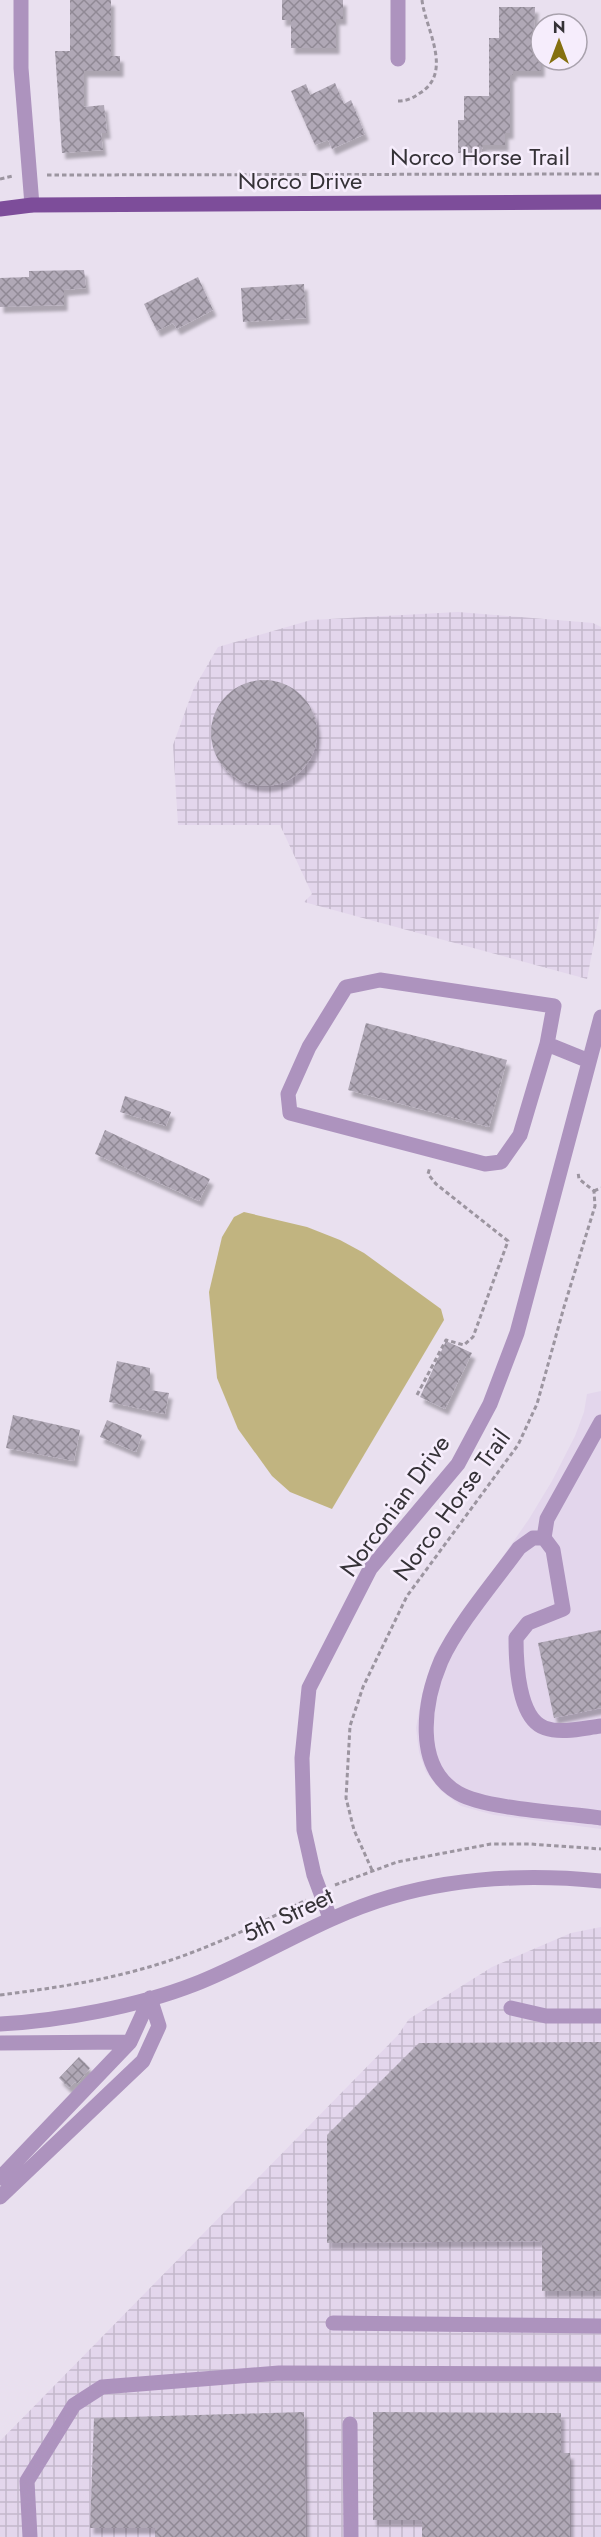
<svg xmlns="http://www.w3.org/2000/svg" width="601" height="2537" viewBox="0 0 601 2537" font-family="Jost,sans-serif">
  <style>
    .built { fill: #e3d6ec }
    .industrial { fill: url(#industrial-grid) }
    .garden { fill: #c1b480 }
    .building { fill: url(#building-cross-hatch); filter: url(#shadow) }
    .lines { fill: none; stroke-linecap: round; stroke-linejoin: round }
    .path { stroke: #9c95a0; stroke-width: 3; stroke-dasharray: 4.5 3; stroke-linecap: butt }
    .minor { stroke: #ad93be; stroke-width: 15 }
    .major { stroke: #7d4d9a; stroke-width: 15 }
    .labels { text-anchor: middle; stroke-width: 5; stroke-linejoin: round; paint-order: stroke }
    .street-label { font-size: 24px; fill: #353237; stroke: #f6edfc }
  </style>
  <defs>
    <pattern id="industrial-grid" width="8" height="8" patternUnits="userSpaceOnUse" patternTransform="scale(1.5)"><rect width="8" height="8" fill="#e3d6ec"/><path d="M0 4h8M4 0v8" fill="none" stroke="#c3b8cb"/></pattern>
    <pattern id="building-cross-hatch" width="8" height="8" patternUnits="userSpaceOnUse" patternTransform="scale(1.5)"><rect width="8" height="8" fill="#b0a8b6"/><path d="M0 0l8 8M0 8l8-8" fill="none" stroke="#908995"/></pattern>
    <filter id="shadow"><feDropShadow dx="3.5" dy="6" stdDeviation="1.5" flood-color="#0004"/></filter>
  </defs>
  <rect width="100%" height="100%" fill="#e9e0ef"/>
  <path class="built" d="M601,1391V1829L494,1815L461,1806L440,1790L426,1772L419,1752L416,1728L422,1694L435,1654L529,1519L552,1481L575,1436L584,1412L587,1394Z"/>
  <path class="industrial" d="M458,612L593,623L601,627V906L587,979L304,902L312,894L280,825H178L173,745L193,690L218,647L311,620Z
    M601,1927V2537H0V2441L398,2035L409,2019L492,1967L571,1933Z"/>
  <path class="garden" d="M244,1212L307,1227L340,1240L364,1253L441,1309L444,1320L332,1509L290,1492L272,1476L238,1429L217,1378L209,1292L222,1237L234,1217Z"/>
  <path class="building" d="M70,0H111V56H120V71H84V107L104,105L107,133H101L103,150L62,153L55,51H70Z
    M282,0H343V19H336V48H291V20H282Z
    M499,7H535L534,48H541V71H513V75H510V133H505V145H483L481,153H458V120H464V96H489V38H499Z
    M335,83L344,104L351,100L365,134L332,149L328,140L315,145L291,91L306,84L310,95Z
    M84,270L86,288L64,290V305L0,307V278L29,277V271Z
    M198,277L213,310L177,329L173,323L157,331L144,304Z
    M304,284L306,318L243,322L241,288Z
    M211 733a53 53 0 1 1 106 0a53 53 0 1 1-106 0Z
    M366,1023L507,1060L489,1127L348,1090Z
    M125,1096L171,1112L166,1126L120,1112Z
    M105,1130L210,1179L199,1201L95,1154Z
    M446,1341L472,1353L445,1409L420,1397Z
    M117,1361L150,1368V1390L169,1393L165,1414L109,1402Z
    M13,1415L80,1430L74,1461L6,1448Z
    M107,1420L142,1435L136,1452L100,1437Z
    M601,1630V1708L554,1718L538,1643Z
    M601,2042V2291H542V2241L327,2243V2135L419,2043Z
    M79,2057L90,2068L77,2084L75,2082L69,2088L59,2078Z
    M304,2412L306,2537H155V2528H90L94,2418Z
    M373,2412L561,2413V2453H570V2537H422V2520H373Z"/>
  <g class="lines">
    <path class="path" d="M398,101C407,101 413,98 420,93C454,72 425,28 422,0
      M47,175L601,174
      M0,179L13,176
      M594,1191L601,1188
      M417,1395L446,1340L464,1345L473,1337L508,1241L436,1184L428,1174L430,1167
      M372,1870L354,1830L346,1798L350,1726L363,1687L407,1596L518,1445L537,1404L564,1307L595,1206L594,1191L579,1179L578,1172
      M335,1885L397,1862L491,1844H530L601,1849
      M0,1995C55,1988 109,1980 162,1963C212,1947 259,1924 306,1900"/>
    <path class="minor" d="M21,0V68L32,205
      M398,59V0
      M547,1044L520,1135L501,1162L485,1164L290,1113L288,1094L309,1047L346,987L380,980L554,1006L547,1044L589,1061
      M601,1422L547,1519L544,1538L553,1550L563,1609L528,1623L516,1638C516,1662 518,1719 545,1728C562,1734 584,1728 601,1726
      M544,1538H533L519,1548C495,1581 458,1624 441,1661C424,1701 413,1767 458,1793C485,1809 566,1813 601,1818
      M330,1918L314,1875L304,1830L302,1758L309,1688L370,1569L458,1464L490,1404L517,1333L601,1017
      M511,2008L546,2016H601
      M0,2024C60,2021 139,2006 195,1984C261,1958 321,1917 390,1897C458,1877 530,1874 601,1881
      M0,2043L130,2042
      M0,2178L130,2042L150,1998
      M0,2197L143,2061L159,2026L150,1998
      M333,2323L601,2326
      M350,2424L351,2537
      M30,2537L27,2481L74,2405L102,2387L279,2373L601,2374"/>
    <path class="major" d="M0,209L32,205L601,202"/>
  </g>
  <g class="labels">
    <g class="street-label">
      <text x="480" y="165">Norco Horse Trail</text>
      <text x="300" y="189">Norco Drive</text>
      <text transform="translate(452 1505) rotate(-54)" y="8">Norco Horse Trail</text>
      <text transform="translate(395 1506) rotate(-54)" y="8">Norconian Drive</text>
      <text transform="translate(288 1915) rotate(-25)" y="8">5th Street</text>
    </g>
  </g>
  <g transform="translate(559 42)"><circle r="28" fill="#f6edfc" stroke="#a9a2ad" stroke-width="1.5"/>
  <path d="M0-4.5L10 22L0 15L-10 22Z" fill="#857010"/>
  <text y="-9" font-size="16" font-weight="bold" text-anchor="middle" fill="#353237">N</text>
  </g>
</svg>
